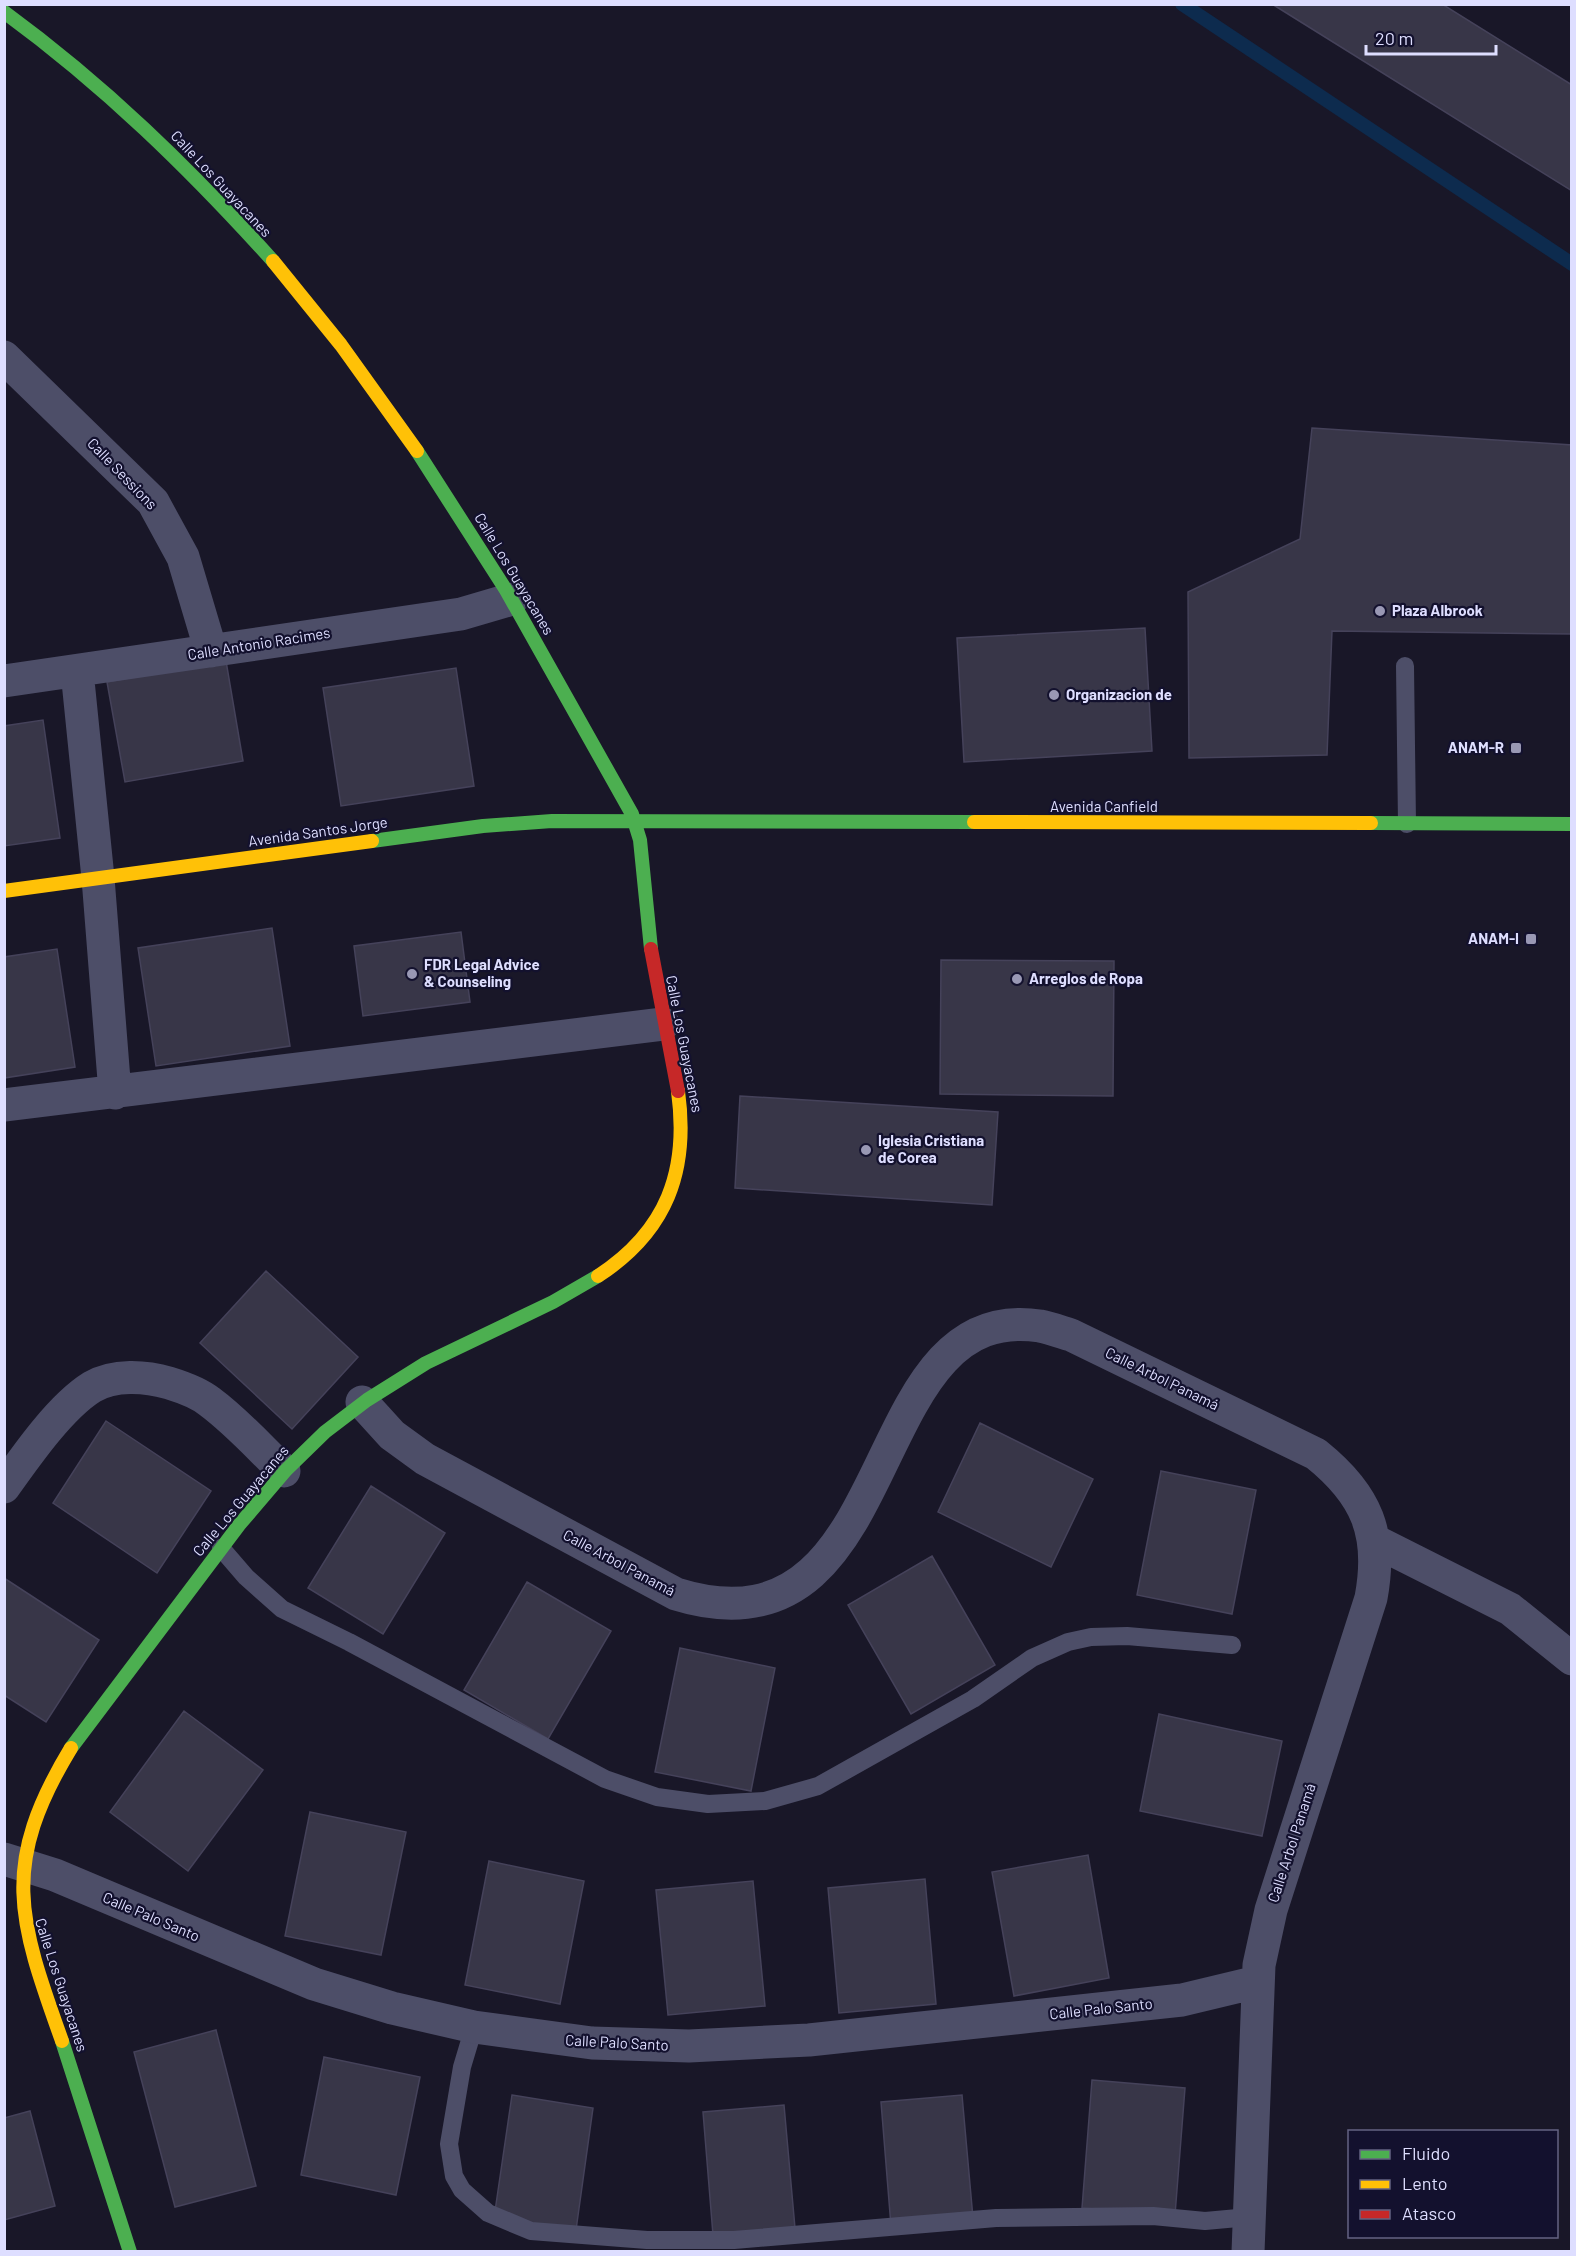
<svg xmlns="http://www.w3.org/2000/svg" width="1576" height="2256" viewBox="0 0 1576 2256" font-family="Barlow,sans-serif">
  <style>
    .lines { fill: none; stroke-linecap: round; stroke-linejoin: round }
    .stream { stroke: #0d2b4e; stroke-width: 14 }
    .building { fill: #383648; stroke: #45425a; stroke-width: 1.5 }
    .lane { stroke: #4d4e68; stroke-width: 18 }
    .street { stroke: #4d4e68; stroke-width: 33 }
    .fast { stroke: #4caf50; stroke-width: 14 }
    .slow { stroke: #ffc107; stroke-width: 14 }
    .jam { stroke: #c62828; stroke-width: 14 }
    .poi-dot { fill: #9998b4; stroke: #13112e; stroke-width: 2 }
    .labels { text-anchor: middle; stroke-width: 4.5; stroke-linejoin: round; paint-order: stroke }
    .street-label { font-size: 15px; fill: #dedeff; stroke: #13112e }
    .poi-label { font-size: 15px; font-weight: bold; fill: #dedeff; stroke: #13112e; text-anchor: start }
  </style>
  <rect width="100%" height="100%" fill="#191728"/>
  <g class="lines">
    <path class="stream" d="M1182,4L1572,264"/>
  </g>
  <path class="building" d="M1272,4H1442L1572,85V191Z
    M1312,428L1572,445V634L1332,631L1327,755L1189,758L1188,592L1300,539Z
    M1145,628L1152,751L964,762L957,638Z
    M226,661L243,761L125,782L107,682Z
    M456,668L474,786L341,806L323,688Z
    M43,720L60,838L4,846V726Z
    M272,928L290,1046L156,1066L138,948Z
    M461,932L470,1002L363,1016L354,946Z
    M57,949L75,1067L4,1078V957Z
    M941,960L1114,961L1113,1096L940,1094Z
    M740,1096L998,1112L992,1205L735,1188Z
    M266,1271L358,1357L292,1429L200,1343Z
    M106,1421L211,1491L157,1573L53,1503Z
    M980,1423L1093,1479L1051,1567L938,1512Z
    M1161,1471L1256,1490L1232,1614L1137,1595Z
    M371,1486L445,1533L383,1634L308,1588Z
    M932,1556L995,1665L911,1714L848,1605Z
    M4,1578L99,1640L46,1722L4,1695Z
    M527,1582L611,1631L548,1739L464,1690Z
    M680,1648L775,1668L751,1791L655,1772Z
    M184,1711L263,1770L188,1871L110,1812Z
    M1159,1714L1282,1741L1262,1836L1140,1811Z
    M310,1812L406,1832L381,1955L285,1936Z
    M1088,1855L1109,1978L1014,1996L992,1872Z
    M489,1861L584,1881L560,2004L465,1985Z
    M925,1879L936,2004L839,2013L828,1888Z
    M753,1881L765,2006L668,2015L656,1890Z
    M216,2030L256,2186L175,2207L134,2052Z
    M324,2057L420,2077L396,2195L301,2175Z
    M1092,2080L1185,2088L1175,2215L1082,2208Z
    M512,2095L593,2108L576,2230L494,2218Z
    M962,2095L973,2218L891,2226L881,2102Z
    M784,2105L795,2228L713,2235L703,2112Z
    M30,2111L55,2206L4,2220V2118Z"/>
  <g class="lines">
    <path class="lane" d="M1405,666L1407,824
      M221,1548L246,1577L282,1609L349,1642L605,1779L657,1797L708,1804L765,1801L818,1786L973,1699L1032,1658L1068,1642L1091,1637L1127,1636L1232,1645
      M474,2027L462,2067L449,2144L454,2176L462,2190L488,2213L531,2231L647,2240H734L996,2218L1153,2216L1205,2221L1249,2217"/>
    <path class="street" d="M4,357L153,502L183,557L211,651
      M77,671L98,878L115,1093
      M4,681L461,614L512,599
      M4,1105L663,1024
      M362,1402L392,1435L425,1459L676,1594C908,1666 855,1297 1040,1326C1050,1328 1061,1332 1071,1335L1316,1454C1367,1495 1383,1534 1371,1598L1271,1910L1259,1965L1248,2252
      M4,1487C26,1456 60,1407 92,1387C114,1374 145,1376 169,1383C182,1387 199,1393 210,1402C237,1422 260,1448 284,1471
      M1375,1541L1510,1609L1572,1659
      M4,1859L55,1875L314,1984L392,2008L474,2027L592,2043L689,2046L809,2040L1182,2000L1257,1982"/>
    <path class="fast" d="M4,12C105,86 189,168 273,261
      M417,451L506,590L632,814L640,840L651,949
      M1371,823L1572,824
      M372,841L483,826L552,821L974,822
      M71,1748L239,1525L286,1470L325,1432L367,1400L426,1363L553,1302L598,1276
      M62,2041L130,2252"/>
    <path class="slow" d="M273,261L341,345L417,451
      M974,822L1371,823
      M4,891L372,841
      M598,1276C667,1231 689,1171 678,1091
      M62,2041C18,1918 0,1865 71,1748"/>
    <path class="jam" d="M651,949L678,1091"/>
  </g>
  <g class="poi-dot">
    <circle cx="1380" cy="611" r="6"/>
    <circle cx="1054" cy="695" r="6"/>
    <rect x="1510" y="742" width="12" height="12" rx="3"/>
    <rect x="1525" y="933" width="12" height="12" rx="3"/>
    <circle cx="412" cy="974" r="6"/>
    <circle cx="1017" cy="979" r="6"/>
    <circle cx="866" cy="1150" r="6"/>
  </g>
  <g class="labels">
    <g class="street-label">
      <text transform="translate(221 184) rotate(47)" y="5">Calle Los Guayacanes</text>
      <text transform="translate(122 474) rotate(46)" y="5">Calle Sessions</text>
      <text transform="translate(514 574) rotate(59)" y="5">Calle Los Guayacanes</text>
      <text transform="translate(259 644) rotate(-9)" y="5">Calle Antonio Racimes</text>
      <text x="1104" y="812">Avenida Canfield</text>
      <text transform="translate(318 832) rotate(-8)" y="5">Avenida Santos Jorge</text>
      <text transform="translate(684 1044) rotate(79)" y="5">Calle Los Guayacanes</text>
      <text transform="translate(1162 1379) rotate(26)" y="5">Calle Arbol Panamá</text>
      <text transform="translate(241 1501) rotate(-50)" y="5">Calle Los Guayacanes</text>
      <text transform="translate(619 1563) rotate(28)" y="5">Calle Arbol Panamá</text>
      <text transform="translate(1292 1843) rotate(-72)" y="5">Calle Arbol Panamá</text>
      <text transform="translate(151 1917) rotate(23)" y="5">Calle Palo Santo</text>
      <text transform="translate(61 1985) rotate(72)" y="5">Calle Los Guayacanes</text>
      <text transform="translate(1101 2009) rotate(-6)" y="5">Calle Palo Santo</text>
      <text transform="translate(617 2043) rotate(3)" y="5">Calle Palo Santo</text>
    </g>
    <g class="poi-label">
      <text x="1392" y="616">Plaza Albrook</text>
      <text x="1066" y="700">Organizacion de</text>
      <text x="1504" y="753" text-anchor="end">ANAM-R</text>
      <text x="1519" y="944" text-anchor="end">ANAM-I</text>
      <text x="424" y="970">FDR Legal Advice<tspan x="424" dy="17">&amp; Counseling</tspan></text>
      <text x="1029" y="984">Arreglos de Ropa</text>
      <text x="878" y="1146">Iglesia Cristiana<tspan x="878" dy="17">de Corea</tspan></text>
    </g>
  </g>
  <rect width="1576" height="2256" fill="none" stroke="#dedeff" stroke-width="12"/>
  <rect x="1348" y="2130" width="210" height="108" fill="#13112e" stroke="#646382" stroke-width="1.5"/>
  <rect x="1360" y="2150" width="30" height="9" fill="#4caf50" stroke="#646382" stroke-width="1.5"/>
  <text x="1402" y="2160" font-size="18" fill="#dedeff">Fluido</text>
  <rect x="1360" y="2180" width="30" height="9" fill="#ffc107" stroke="#646382" stroke-width="1.5"/>
  <text x="1402" y="2190" font-size="18" fill="#dedeff">Lento</text>
  <rect x="1360" y="2210" width="30" height="9" fill="#c62828" stroke="#646382" stroke-width="1.5"/>
  <text x="1402" y="2220" font-size="18" fill="#dedeff">Atasco</text>
  <path d="M1366 45v9h130v-9" fill="none" stroke="#dedeff" stroke-width="3"/>
  <text x="1375" y="45" font-size="18" fill="#dedeff" stroke="#13112e" stroke-width="4.5" paint-order="stroke">20 m</text>
</svg>
